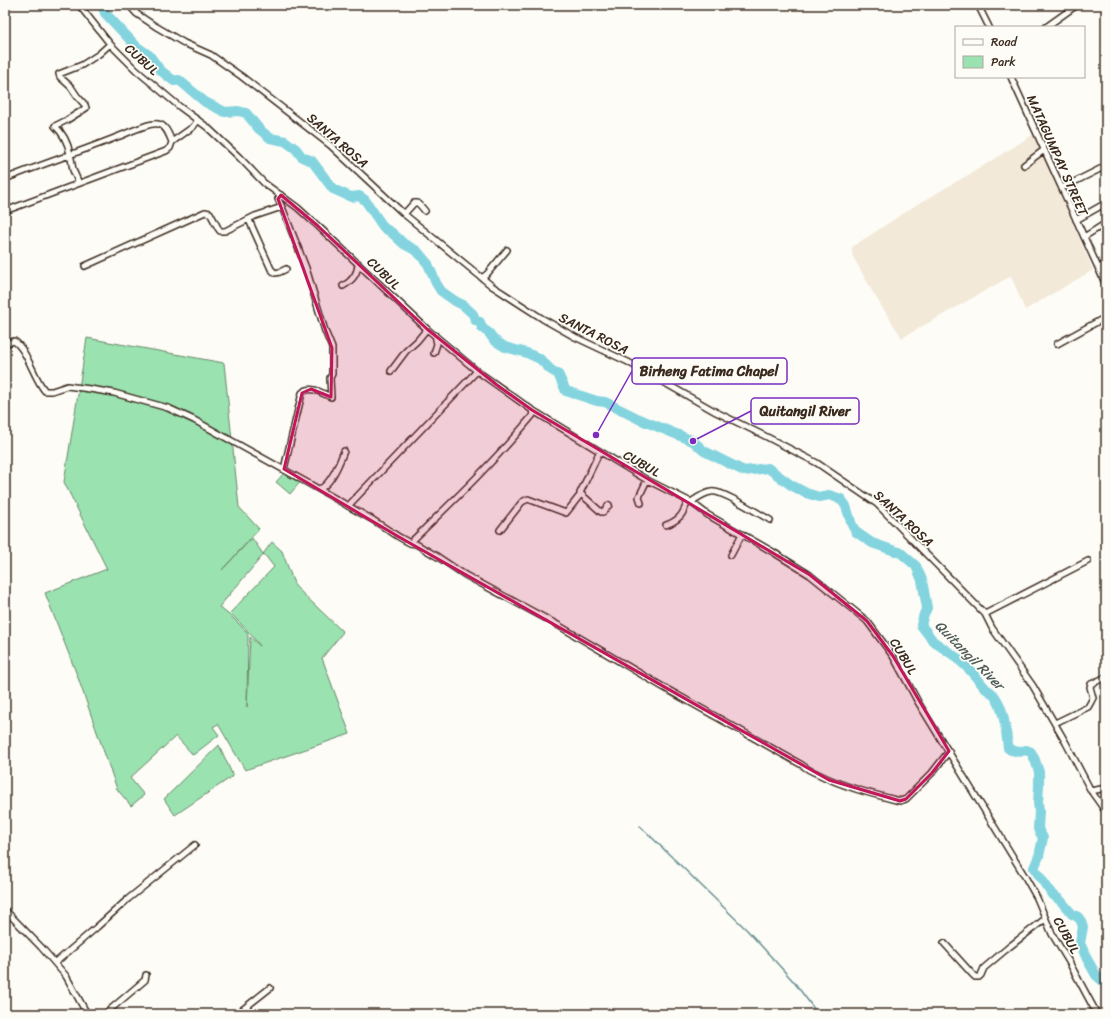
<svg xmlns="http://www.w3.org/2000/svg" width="1111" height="1019" viewBox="0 0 1111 1019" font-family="Sriracha,sans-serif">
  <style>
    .built { fill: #f3e9d8 }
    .green { fill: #9ae2b0; stroke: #6a8667; fill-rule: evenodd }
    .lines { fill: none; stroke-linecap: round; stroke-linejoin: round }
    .stream { stroke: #669091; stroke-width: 1.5 }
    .river { stroke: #83d4de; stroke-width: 10 }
    .minor-casing { stroke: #3b2a1e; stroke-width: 8 }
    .minor { stroke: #fdfcf7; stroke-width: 5 }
    .marked { fill: #c2185b; fill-opacity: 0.2; stroke: #c2185b; stroke-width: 3; stroke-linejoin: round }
    .labels { text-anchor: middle; stroke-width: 3.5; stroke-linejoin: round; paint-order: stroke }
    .street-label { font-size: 13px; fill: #3b2a1e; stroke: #fdfcf7 }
    .water-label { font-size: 14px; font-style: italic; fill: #515d58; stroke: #fdfcf7 }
    .leader { fill: none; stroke: #7b2cbf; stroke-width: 1.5 }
    .callout-dot { fill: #7b2cbf; stroke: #fdfcf7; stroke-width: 1.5 }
    .callout { fill: #fdfcf7; stroke: #7b2cbf; stroke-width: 1.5 }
    .callout-label { font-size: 14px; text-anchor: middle; font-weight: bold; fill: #3b2a1e }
  </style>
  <rect width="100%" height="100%" fill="#fdfcf7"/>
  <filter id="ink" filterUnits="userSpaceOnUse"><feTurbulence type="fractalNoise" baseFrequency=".025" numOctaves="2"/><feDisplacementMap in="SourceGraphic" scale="8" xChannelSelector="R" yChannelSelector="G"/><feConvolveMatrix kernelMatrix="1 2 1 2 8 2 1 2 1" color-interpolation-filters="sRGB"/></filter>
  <g filter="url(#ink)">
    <path class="built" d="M1034,134L1093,270L1025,310L1011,276L902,338L875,296L852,255V247L916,205L975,171Z"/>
    <path class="green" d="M87,338L224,363L239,507L259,529L222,570L252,538L263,554L272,542L282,551L295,586L343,632L322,658L350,734L245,770L218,724L213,727L219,735L193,755L176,736L130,778L144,795L131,806L117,789L77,675L45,593L107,569L64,482ZM264,554L274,567L230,613L245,628L261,647L250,637L247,707L248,633L234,619L219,607Z
      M286,471L302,480L290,494L276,482Z
      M219,745L233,776L175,815L164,799Z"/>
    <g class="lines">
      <path class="stream" d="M640,826L747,930L794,982L818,1014"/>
      <path class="river" d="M102,5L105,13L136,46L149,55L160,70L174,81L179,80L205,102L225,112L238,111L246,113L259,129L270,138L285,141L296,149L302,157L312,161L333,189L351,197L359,196L365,200L384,228L391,232L404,244L417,251L428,264L436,283L441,291L455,301L463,305L473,314L475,320L480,322L482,328L489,333L494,340L505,347L527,353L540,359L551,370L558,374L566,391L597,401L605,402L639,419L693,441L704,451L744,471L768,468L791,485L806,493L819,497L829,495L841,499L846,506L852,525L856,532L872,543L901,553L916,566L922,580L927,608L924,614L921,625L933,641L956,657L969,669L986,689C1004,697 1006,731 1008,748L1011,750L1019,752L1026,750L1031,752L1035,760L1039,772V786L1038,803L1039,811L1038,829L1043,838L1039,856L1034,868L1051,893L1061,901L1072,914L1078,917L1081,921L1083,927L1080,943L1087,959L1096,975L1106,984"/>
      <g class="minor-casing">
        <path id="minor" d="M79,5L110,44L136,70L180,107L207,127L239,157L264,183L298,208L310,219L318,226L427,329L477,371L532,410L647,480L691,502L708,515L773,552L810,575L867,621L893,656L918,702L1024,875L1037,898L1052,934L1069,962L1097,1014
          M129,5L137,14L155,26L184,43L211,55L241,76L330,145L404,214L492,286L543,319L575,337L628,362L716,412L767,437L817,463L877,504L985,614L992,628L1033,686L1066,743L1091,791L1106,812
          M978,5L989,27
          M1046,27L1077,5
          M1011,77L1106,285
          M70,154C68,143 64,134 55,126L67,120L86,108L85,105L77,96L71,87L60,77L59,74L82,65L99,54L110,44
          M65,156L71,158L73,170L78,181L75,185
          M1024,165L1044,150
          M5,179C42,164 80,152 117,137C126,134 149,122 158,124C166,125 169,135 172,142
          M1062,188L1106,166
          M282,207L306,268L325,331L332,348V374L330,378L331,397C321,393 311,385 302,393L284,469
          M5,211L166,151L170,148L172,142L176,139L193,127L198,120
          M404,214L414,203H417L419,204L425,211
          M249,220L271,269L275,273L280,272L286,269
          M1076,220L1106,203
          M1084,237L1106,223
          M85,266L205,212L210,213L218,228L220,231H225L255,216L282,207L278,199L281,195
          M1099,269L1106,263
          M482,278L487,274L507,250
          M343,286C352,281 358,274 358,263
          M5,302V305
          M5,344L14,341C27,349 34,379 45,391H52L67,386L90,389L114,393L168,408L194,420L306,482L373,520L399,537L410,543L416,544L438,557L465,575L556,624L663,687L802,765C807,769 813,772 818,774C844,787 872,794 900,801L906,799L932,773L949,751
          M1057,344L1106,317
          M434,353L437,344L435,335
          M391,371L406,351L417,341L427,329
          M600,451L580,493L601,512H603L609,505
          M319,489C330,486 340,462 344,451
          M691,502C697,498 704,493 711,492C721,489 759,514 770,520
          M641,503L639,497L647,480
          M348,506L477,371
          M666,525C680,520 683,514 688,501
          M500,530L522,502L528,499L566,513L581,494
          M410,543C452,502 495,461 533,415L532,410
          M731,555L742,534
          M985,614L1088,561
          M1055,723L1088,707L1093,698L1090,687L1091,684L1106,677
          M1091,791L1106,788
          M5,910L41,947L66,976L87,1014
          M944,943L973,975L975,977H979L981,975L984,968L1009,947L1045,919
          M55,963L97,927L128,899L195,845
          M105,1014L145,980L146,975
          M237,1014L270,988"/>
      </g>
      <use href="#minor" class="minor"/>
    </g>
  </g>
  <path class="marked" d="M281,195L318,226L427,329L497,385L532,410L810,575L867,621L893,656L949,751L932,773L906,799L900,801L829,780L399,537L284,469L302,393L311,389L331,397L332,348L278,199Z"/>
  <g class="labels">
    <g class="street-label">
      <text transform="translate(142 59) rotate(42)" y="5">CUBUL</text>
      <text transform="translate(338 140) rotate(41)" y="5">SANTA ROSA</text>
      <text transform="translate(1058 155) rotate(66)" y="5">MATAGUMPAY STREET</text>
      <text transform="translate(384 273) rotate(44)" y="5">CUBUL</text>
      <text transform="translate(594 333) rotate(27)" y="5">SANTA ROSA</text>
      <text transform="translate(642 463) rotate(30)" y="5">CUBUL</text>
      <text transform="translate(904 518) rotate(43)" y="5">SANTA ROSA</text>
      <text transform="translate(904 656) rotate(59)" y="5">CUBUL</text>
      <text transform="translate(1067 935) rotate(61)" y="5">CUBUL</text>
    </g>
    <g class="water-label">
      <text transform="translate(970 655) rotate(45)" y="5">Quitangil River</text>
    </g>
  </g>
  <path class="leader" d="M596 435L632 371M693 441L751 411"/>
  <g class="callout-dot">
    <circle cx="596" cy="435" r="4"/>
    <circle cx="693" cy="441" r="4"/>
  </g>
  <g class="callout">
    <rect x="632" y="358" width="155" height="26" rx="4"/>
    <rect x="751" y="398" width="108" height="26" rx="4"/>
  </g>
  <g class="callout-label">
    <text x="709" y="376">Birheng Fatima Chapel</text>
    <text x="805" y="416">Quitangil River</text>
  </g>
  <rect width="1111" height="1019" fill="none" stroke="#fdfcf7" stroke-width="20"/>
  <rect x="10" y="10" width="1091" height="999" fill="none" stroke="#3b2a1e" stroke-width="1.5" filter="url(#ink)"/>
  <rect x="955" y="26" width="130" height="52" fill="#fdfcf7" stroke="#afa8a0"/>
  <rect x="963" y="39" width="20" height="6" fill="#fdfcf7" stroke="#afa8a0"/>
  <text x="991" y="46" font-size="12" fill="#3b2a1e">Road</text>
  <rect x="963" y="56" width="20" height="12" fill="#9ae2b0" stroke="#afa8a0"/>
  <text x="991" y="66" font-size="12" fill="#3b2a1e">Park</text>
</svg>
